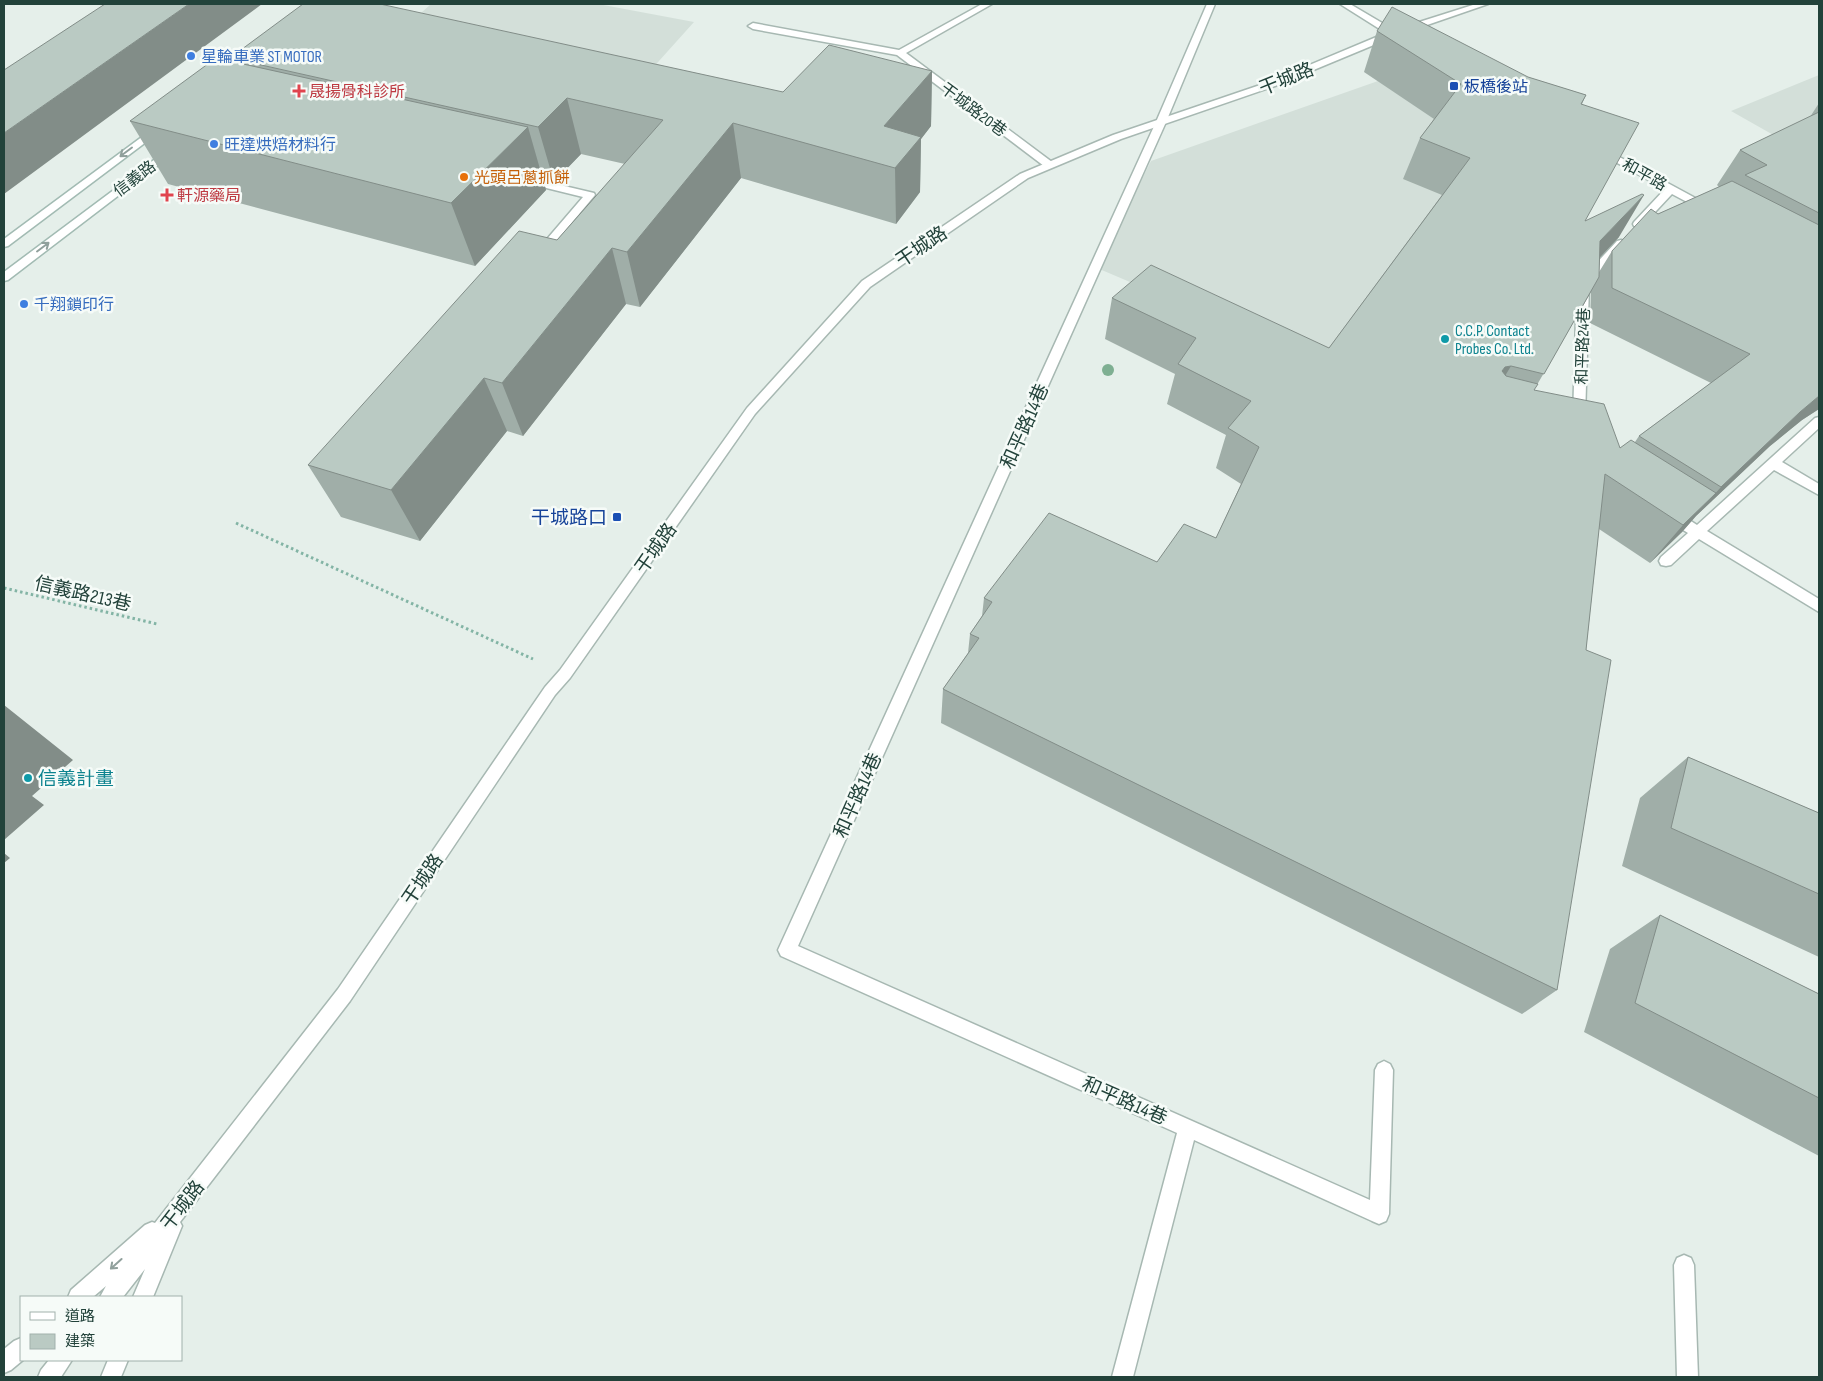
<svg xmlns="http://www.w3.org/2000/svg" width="1823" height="1381" viewBox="0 0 1823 1381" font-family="'Sofia Sans Condensed','Noto Sans TC',sans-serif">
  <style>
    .built { fill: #d3dfd9 }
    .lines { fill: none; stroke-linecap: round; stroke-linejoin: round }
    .lane-casing { stroke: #a7b8b2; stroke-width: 3 }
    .street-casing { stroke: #a7b8b2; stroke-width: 3 }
    .secondary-casing { stroke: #a2bbb3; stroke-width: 3 }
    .path { stroke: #83b4a5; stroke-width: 3; stroke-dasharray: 2.5 3; stroke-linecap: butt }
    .lane { fill: #fff; fill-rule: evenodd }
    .street { fill: #fff; fill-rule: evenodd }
    .secondary { fill: #fff; fill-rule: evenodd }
    .tree { fill: #7eaf92 }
    .wall { fill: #a0aea8; fill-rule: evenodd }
    .shaded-wall { fill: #828d88 }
    .building { fill: #bacac3; stroke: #828d88 }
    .oneway { stroke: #90a09c }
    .shop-dot { fill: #3f7fe0; stroke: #f6fbf8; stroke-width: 2 }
    .transit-dot { fill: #1a4fb4; stroke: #f6fbf8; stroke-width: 2 }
    .health-dot { fill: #e0444e; stroke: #f6fbf8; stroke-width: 2 }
    .food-dot { fill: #e8710a; stroke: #f6fbf8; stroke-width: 2 }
    .culture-dot { fill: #0f9aa8; stroke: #f6fbf8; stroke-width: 2 }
    .labels { text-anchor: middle; stroke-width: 5; stroke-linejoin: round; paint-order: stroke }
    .far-shop-label { font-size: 16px; fill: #366cbe; stroke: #f6fbf8; text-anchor: start }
    .far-transit-label { font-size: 16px; fill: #164399; stroke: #f6fbf8; text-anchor: start }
    .far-health-label { font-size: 16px; fill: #be3a42; stroke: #f6fbf8; text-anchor: start }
    .far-street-label { font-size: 16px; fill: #22423a; stroke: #f6fbf8 }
    .far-food-label { font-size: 16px; fill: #c56008; stroke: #f6fbf8; text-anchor: start }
    .far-culture-label { font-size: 16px; fill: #0d838f; stroke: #f6fbf8; text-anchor: start }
    .street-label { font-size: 19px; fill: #22423a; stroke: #f6fbf8 }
    .transit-label { font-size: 19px; fill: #164399; stroke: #f6fbf8; text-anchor: end }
    .culture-label { font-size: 19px; fill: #0d838f; stroke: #f6fbf8; text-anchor: start }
  </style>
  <rect width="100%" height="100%" fill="#e5efea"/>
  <path class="built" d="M431,4H598L694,22L641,81L402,30Z
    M1819,75V161L1731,111Z
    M1378,81L1444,125L1452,199L1330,367L1097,268L1151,161Z"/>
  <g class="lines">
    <g class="lane-casing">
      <path id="lane" d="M982,4H992L906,53L1052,162L1053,164L1052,166H1044L897,55L753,29L748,26L753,23L899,50Z
        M1207,4H1215L1166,122L798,946L1370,1200L1375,1070L1378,1064L1384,1061L1390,1064L1393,1070L1389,1214L1386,1221L1379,1224L1372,1221L1194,1140L1133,1377H1112L1177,1133L781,956L778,950L1156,122Z
        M526,177L594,193L595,195L543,257H535L533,255L535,253L583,197L522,182L521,180L522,178Z
        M1819,417V428L1782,462L1819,484V495L1774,470L1707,531L1819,599V612L1699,539L1671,565L1666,566L1661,565L1659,561L1661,557L1688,533L1667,520L1665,516L1667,512H1677L1697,525L1815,418Z
        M1684,1255L1691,1258L1694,1265L1698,1377H1677L1674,1265L1677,1258Z"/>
    </g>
    <g class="street-casing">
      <path id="street" d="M1340,4H1350L1394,30L1476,4H1488L1401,34L1403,36L1401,38L1393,37L1275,86L1121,139L1028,178L870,287L755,414L570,678L555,695L350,1001L180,1222L182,1226L153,1297H133L145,1269L123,1297H100L106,1286L93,1297H68L71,1290L145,1225L152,1222L155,1223L338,989L545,687L560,670L747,408L862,281L1020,174L1113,135L1269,82L1386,33Z
        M1601,147L1712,207L1713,209L1712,211H1704L1672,194L1642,226H1634L1633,224L1634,222L1665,189L1597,152L1596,150L1597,148Z
        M1621,240L1625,241L1627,243L1625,245L1589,285L1585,418L1583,421H1575L1573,418L1577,284L1617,241Z
        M21,1338V1360H23L11,1370L4,1373V1349L14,1341Z
        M49,1360H72L61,1377H38L41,1370Z
        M108,1360H128L121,1377H101Z"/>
    </g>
    <g class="secondary-casing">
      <path id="secondary" d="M158,125L163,128L162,130L8,246L4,247V239Z
        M170,148L174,149L175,151L174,153L8,280L4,281V272Z"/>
    </g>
    <path class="path" d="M236,523L533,659
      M4,588L157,624"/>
    <use href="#lane" class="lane"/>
    <use href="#street" class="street"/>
    <use href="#secondary" class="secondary"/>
  </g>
  <circle class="tree" cx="1108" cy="370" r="6"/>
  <path class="wall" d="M1377,31L1586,95L1582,104L1585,221L1619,237L1600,257L1599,272L1612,251L1658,214L1719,187L1717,185L1740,150L1810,117L1819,103V409L1802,420L1770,446L1696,516L1682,532L1650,563L1599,529L1586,650L1557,990L1522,1014L941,723L943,689L968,653L970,634L982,616L984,598L1157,562L1216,538L1241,484L1216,468L1226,435L1167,404L1175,374L1105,339L1112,298L1329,348L1442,195L1403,179L1420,138L1434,119L1364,72ZM1591,292L1590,323L1711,383L1639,436L1635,442L1620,448L1534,390Z
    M230,58L783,92L932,71L931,126L921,139L920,192L896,224L741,178L640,307L626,304L523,436L507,431L420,541L341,517L308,465L557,240L625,164L581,154L554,182L543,179L546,190L475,266L168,184L130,121L232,62Z
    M1688,757L1819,813V957L1622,866L1640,798Z
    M1660,915L1819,994V1156L1584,1032L1610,949Z"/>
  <path class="shaded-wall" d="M189,4H262L4,194V133Z
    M932,71L931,126L921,139L920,192L896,224L895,168L884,126Z
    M567,98L581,154L554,182L538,127Z
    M733,123L741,178L640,307L627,252Z
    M528,127L546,190L475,266L451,203Z
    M1644,195L1619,237L1576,283L1600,241Z
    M612,248L626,304L523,436L502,383Z
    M1511,366L1487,406L1502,371L1505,367Z
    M484,378L507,431L420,541L391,490Z
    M1819,396V409L1802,420L1770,446L1696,516L1682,532L1650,563L1683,525L1711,498L1721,487L1800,412Z
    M4,705L73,760L32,796L44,805L4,840Z
    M4,853L10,858L4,863Z"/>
  <path class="building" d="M105,4H189L4,133V70Z
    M303,4H380L783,92L829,45L932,71L884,126L921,137L895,168L733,123L627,252L612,248L502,383L484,378L391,490L308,465L519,231L557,240L663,120L567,98L538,127L230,58Z
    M1392,7L1528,77L1586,95L1581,104L1639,123L1585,221L1642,194L1644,195L1600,241L1599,277L1544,374L1511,366L1505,367L1502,371L1506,376L1538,384L1534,390L1604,404L1620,448L1631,440L1716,493L1683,525L1605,474L1586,650L1611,660L1557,990L943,689L979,638L970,634L992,602L984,598L1049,513L1157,562L1184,524L1216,538L1259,447L1228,428L1251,401L1178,364L1196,338L1112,298L1151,265L1329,348L1470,158L1420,138L1461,84L1377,31Z
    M216,58L528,127L451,203L130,121Z
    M1819,112V213L1745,175L1767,165L1740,150Z
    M1732,181L1819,225V396L1800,412L1721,487L1639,436L1750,354L1612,288V251L1651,209L1658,214Z
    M1688,757L1819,813V894L1671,828Z
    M1660,915L1819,994V1098L1635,1003Z"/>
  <defs><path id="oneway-shaft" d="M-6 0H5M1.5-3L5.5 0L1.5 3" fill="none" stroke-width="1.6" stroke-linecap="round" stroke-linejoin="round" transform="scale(1.25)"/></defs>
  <g class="oneway">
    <use href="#oneway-shaft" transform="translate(126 152) rotate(143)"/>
    <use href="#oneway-shaft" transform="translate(43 247) rotate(-37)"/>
    <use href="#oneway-shaft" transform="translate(116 1264) rotate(138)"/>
  </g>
  <g class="shop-dot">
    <circle cx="191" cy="56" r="5"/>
    <circle cx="214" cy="144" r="5"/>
    <circle cx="24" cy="304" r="5"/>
  </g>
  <g class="transit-dot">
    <rect x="1449" y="81" width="10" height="10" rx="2.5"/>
    <rect x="612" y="512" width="10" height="10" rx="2.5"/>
  </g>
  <g class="health-dot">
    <path d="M296.5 83.5h5v5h5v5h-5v5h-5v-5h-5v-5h5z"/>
    <path d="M164.5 187.5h5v5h5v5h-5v5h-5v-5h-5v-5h5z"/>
  </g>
  <circle class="food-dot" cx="464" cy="177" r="5"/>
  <g class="culture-dot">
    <circle cx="1445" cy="339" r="5"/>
    <circle cx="28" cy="778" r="5"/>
  </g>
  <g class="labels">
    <g class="far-shop-label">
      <text x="201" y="62">星輪車業 ST MOTOR</text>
      <text x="224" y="150">旺達烘焙材料行</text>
      <text x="34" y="310">千翔鎖印行</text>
    </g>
    <g class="far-transit-label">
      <text x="1464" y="92">板橋後站</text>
    </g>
    <g class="far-health-label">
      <text x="309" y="97">晟揚骨科診所</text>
      <text x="177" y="201">軒源藥局</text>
    </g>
    <g class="far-street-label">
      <text transform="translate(974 109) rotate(37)" y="6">干城路20巷</text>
      <text transform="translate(1645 174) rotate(29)" y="6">和平路</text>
      <text transform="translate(134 178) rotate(-37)" y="6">信義路</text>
      <text transform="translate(1582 346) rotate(-88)" y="6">和平路24巷</text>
    </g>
    <g class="far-food-label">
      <text x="474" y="183">光頭呂蔥抓餅</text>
    </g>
    <g class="far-culture-label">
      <text x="1455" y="336">C.C.P. Contact<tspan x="1455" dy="18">Probes Co. Ltd.</tspan></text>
    </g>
    <g class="street-label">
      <text transform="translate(1286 78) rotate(-22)" y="7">干城路</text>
      <text transform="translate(921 246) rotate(-34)" y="7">干城路</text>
      <text transform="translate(1024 426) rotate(-66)" y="7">和平路14巷</text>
      <text transform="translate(655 548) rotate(-55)" y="7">干城路</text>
      <text transform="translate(83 593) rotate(13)" y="7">信義路213巷</text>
      <text transform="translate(857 795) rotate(-66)" y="7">和平路14巷</text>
      <text transform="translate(422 879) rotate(-56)" y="7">干城路</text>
      <text transform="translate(1125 1100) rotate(24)" y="7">和平路14巷</text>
      <text transform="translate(182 1205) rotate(-52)" y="7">干城路</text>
    </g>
    <g class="transit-label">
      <text x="607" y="524">干城路口</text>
    </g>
    <g class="culture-label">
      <text x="38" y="785">信義計畫</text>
    </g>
  </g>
  <rect width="1823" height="1381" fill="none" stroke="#22423a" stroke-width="10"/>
  <rect x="20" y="1296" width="162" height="65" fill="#f6fbf8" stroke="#a1b1ac"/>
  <rect x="30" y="1312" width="25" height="8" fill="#ffffff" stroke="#a1b1ac"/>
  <text x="65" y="1321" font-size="15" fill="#22423a">道路</text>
  <rect x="30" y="1334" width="25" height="15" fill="#bacac3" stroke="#a1b1ac"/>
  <text x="65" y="1346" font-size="15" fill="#22423a">建築</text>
</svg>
